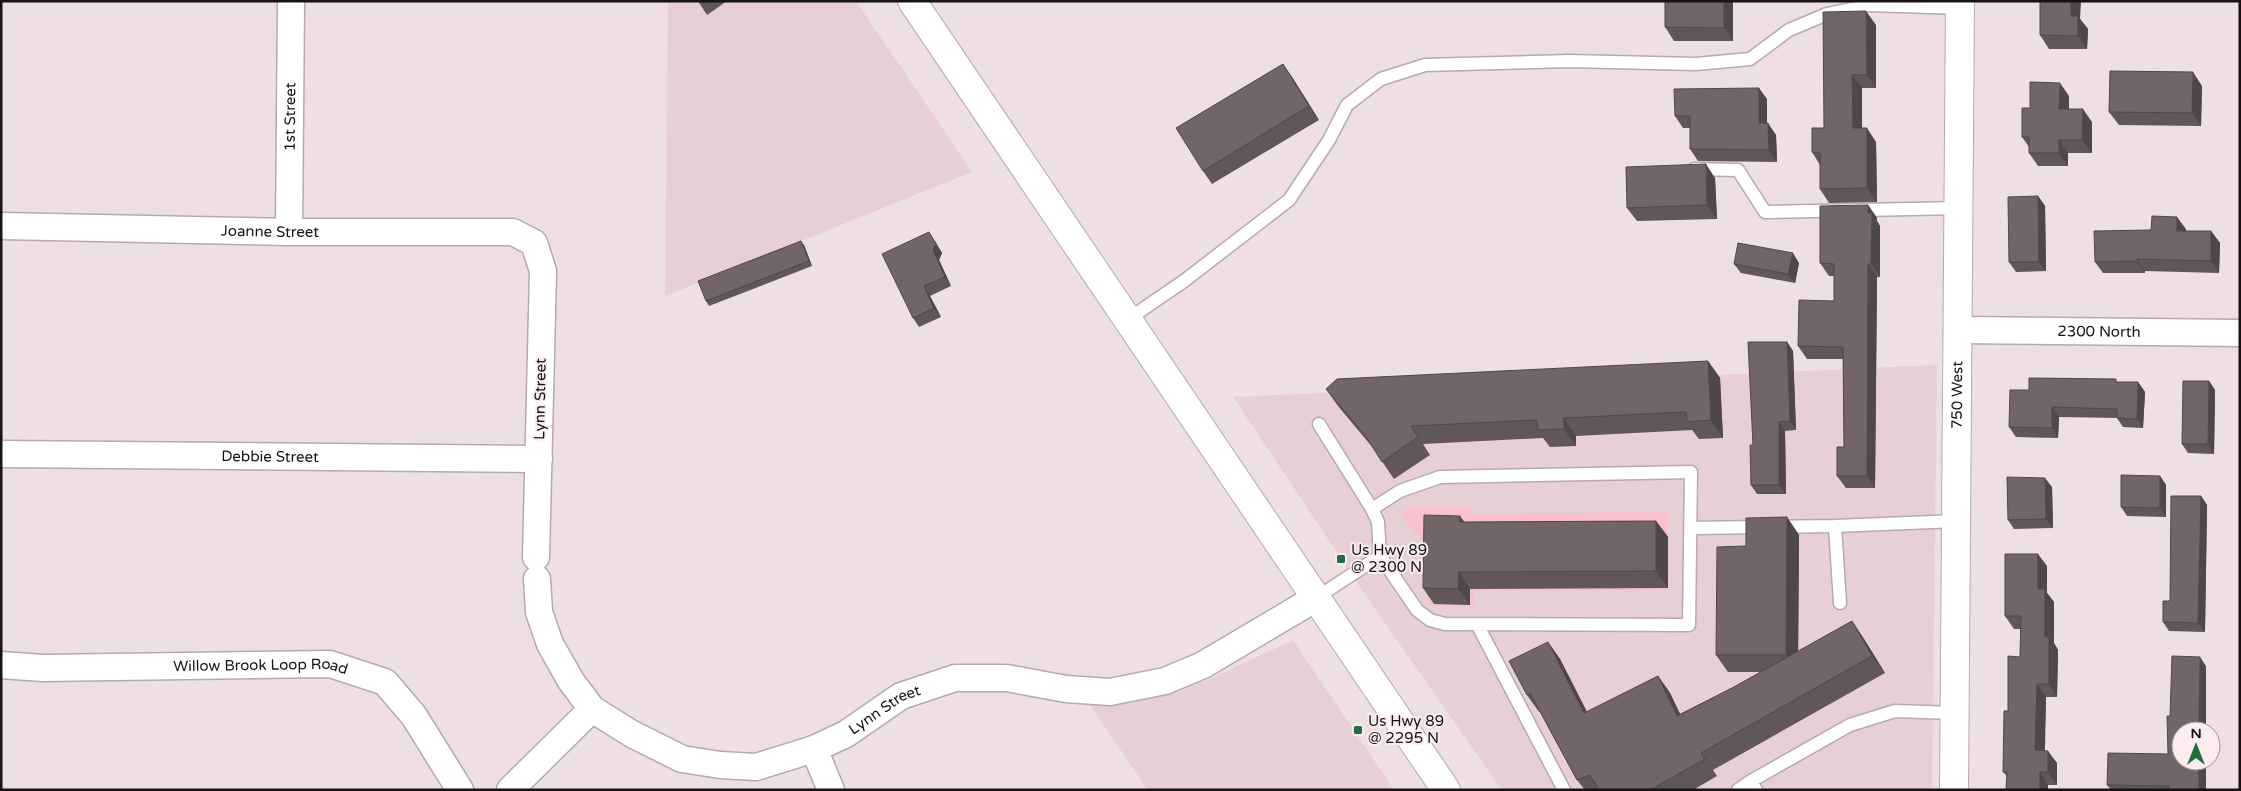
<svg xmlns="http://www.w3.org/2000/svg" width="2241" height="791" viewBox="0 0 2241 791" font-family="'Varela Round',sans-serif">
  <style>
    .built { fill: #e6d0d5 }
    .green { fill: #f9c0ce }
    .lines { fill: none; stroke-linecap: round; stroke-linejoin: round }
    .service-casing { stroke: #b7a9ac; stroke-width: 15 }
    .minor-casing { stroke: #b7a9ac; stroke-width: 29 }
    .tertiary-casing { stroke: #b7a9ac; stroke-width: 30 }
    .primary-casing { stroke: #b7a9ac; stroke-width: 30 }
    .service { stroke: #fff; stroke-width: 12 }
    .minor { stroke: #fff; stroke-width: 26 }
    .tertiary { stroke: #fff; stroke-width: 28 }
    .primary { stroke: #fff; stroke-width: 28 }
    .wall { fill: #615759 }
    .shaded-wall { fill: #4f4748 }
    .building { fill: #716567; stroke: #4f4748 }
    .poi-dot { fill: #226f3e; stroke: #faecef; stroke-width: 2 }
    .labels { text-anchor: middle; stroke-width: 4; stroke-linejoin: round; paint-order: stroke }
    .street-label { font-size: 15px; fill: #171314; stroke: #faecef }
    .poi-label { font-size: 15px; fill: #171314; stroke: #faecef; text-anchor: start }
  </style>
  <rect width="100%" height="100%" fill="#eddfe2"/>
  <path class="built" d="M668,1H856L972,172L665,296Z
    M1937,365L1932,790H1502L1370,602L1233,397Z
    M1293,640L1394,790H1148L1090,705L1138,701L1210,679Z"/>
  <path class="green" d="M1409,508H1470L1471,514L1667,512L1668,590L1474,591V606H1428V547L1403,519L1401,512Z"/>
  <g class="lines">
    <g class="service-casing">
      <path id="service" d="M1694,169L1738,170L1765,212L1959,208
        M1127,320L1184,281L1289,200L1329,140L1347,105L1381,79L1425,65L1569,61L1696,64L1750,59L1789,30L1827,14L1870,5L1960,8
        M1319,424L1372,509
        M1835,526L1840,603
        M1691,528L1835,526L1956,521
        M1316,598L1380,556L1378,522L1372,509L1400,491L1440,477L1691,472L1689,625L1445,624L1430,620L1417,610L1380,556
        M1478,626L1564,790
        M1738,790L1751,781
        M1756,790L1751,781L1850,725L1895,711L1954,713"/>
    </g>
    <g class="minor-casing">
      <g id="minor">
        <path id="s1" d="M1,226L289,232H513L534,243L543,271L536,557"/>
        <path id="s2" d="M289,232L291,1"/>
        <path id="s3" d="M1958,330L2240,333"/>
        <path id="s4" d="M1,454L539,459"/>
        <path id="s5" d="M537,579L539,612L550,644L571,681L592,709L632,734L682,759L720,765L756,767L814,749L846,734L901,696L955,678H1007L1066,689L1110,692L1165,681L1203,665L1316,598"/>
        <path id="s6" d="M1,665L43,668L330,664L385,682L414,716L460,790"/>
        <path d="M814,749L831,790"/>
        <path d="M510,790L592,709"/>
      </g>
    </g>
    <g class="tertiary-casing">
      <g id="tertiary">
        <path id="s7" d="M1954,790L1960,1"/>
      </g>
    </g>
    <g class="primary-casing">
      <path id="primary" d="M912,1L1446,790"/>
    </g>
    <use href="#service" class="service"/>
    <use href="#minor" class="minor"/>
    <use href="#tertiary" class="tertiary"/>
    <use href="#primary" class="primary"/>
  </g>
  <path class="wall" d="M698,1H727L707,15Z
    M1665,1H1733V41H1674L1665,27Z
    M2080,19L2088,29L2087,49H2049L2040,35Z
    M1876,25V88H1862V128L1876,142L1877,202L1829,203L1820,189V165L1812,152Z
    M1292,77L1319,120L1212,184L1203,171Z
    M2202,86L2201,126L2119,125L2109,112Z
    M2069,96V109L2092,122V153H2068V166H2038L2029,153V147L2022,137L2030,108Z
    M1767,99V123L1776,135L1777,162L1698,161L1690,149V128H1683L1675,116Z
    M1715,178L1717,219L1637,221L1627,208Z
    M2038,196L2045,206L2046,271L2016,272L2009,262Z
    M1868,205L1877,218V221L1880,226V277H1877L1875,488H1846L1837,476L1844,447L1843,359H1807L1798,346L1834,301V276H1829L1820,263Z
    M2186,229V231H2211L2220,243L2219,273L2145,271V273H2103L2095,262L2151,230Z
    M935,241L942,253L939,260L951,286L930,296L941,317L919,327L913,318Z
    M804,245L812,266L709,306L706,301Z
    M1799,263L1795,283L1741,273L1734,264Z
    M1787,342L1793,351L1796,430L1785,431L1786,494H1757L1751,485L1753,445Z
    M1708,361L1720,378L1723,438L1699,439L1692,430L1576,436V446L1550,447L1543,438L1423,444L1430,455L1394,479L1373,448L1338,406L1326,389Z
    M2209,381L2215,390L2214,454L2188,453L2182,444Z
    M2118,382H2138L2145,392L2143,428L2123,427L2117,418L2059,417L2058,438L2016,437L2009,427L2029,390Z
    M2160,476L2166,485V517L2127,516L2121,507Z
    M2052,487L2053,528L2014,529L2008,520Z
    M2201,496L2207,505L2205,632L2169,631L2163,622L2170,601Z
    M1787,517L1799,535L1798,652L1852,621L1864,639L1885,673L1713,770L1717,776L1693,790H1585L1577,780L1540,712H1539L1527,695L1548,642L1560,659L1587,712L1658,676L1670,693L1680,714L1732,688L1761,672H1728L1716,655L1746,546Z
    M1656,521L1668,537V588L1470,589V605L1434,604L1423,588L1465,522Z
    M2047,566V593L2054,602V643L2058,650L2057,697H2046L2045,751L2057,763V785H2048V790H2006L2007,776L2003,772L2008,711L2020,657L2021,629H2014L2005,616Z
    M2206,666V731H2181V761H2206V790H2111L2107,785L2168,754L2170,716Z"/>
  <path class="shaded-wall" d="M1724,1H1733V41L1724,28Z
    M2071,1H2081L2080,19L2088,29L2087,49L2078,36L2071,16Z
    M1866,11L1876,25V88L1867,75Z
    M1283,64L1292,77L1319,120L1309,106Z
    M2193,72L2202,86L2201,126L2192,113Z
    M1852,75L1862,88V142L1853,128Z
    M2060,83L2069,96V122L2059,109Z
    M1759,88L1767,99V135L1759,123Z
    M2083,109L2092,122V153L2082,140Z
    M1768,123L1776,135L1777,162L1769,150Z
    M1867,128L1876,142L1877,202L1867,188Z
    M2059,140L2068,153V166L2059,153Z
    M1706,164L1715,178L1717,219L1707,205Z
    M2038,196L2045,206L2046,271L2039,262Z
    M1868,205L1877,218V221L1880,226V277L1871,264Z
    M2177,217L2186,229L2185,242L2177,231Z
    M2211,231L2220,243L2219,273L2211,261Z
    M929,232L942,253L939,260L951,286L945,277L933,250Z
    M801,241L804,245L812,266L809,261Z
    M1793,253L1799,263L1795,283L1788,274Z
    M2137,259L2145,271V273L2137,261Z
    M1868,264L1877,277L1875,488L1867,476Z
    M924,286L930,296L941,317L934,308Z
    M1787,342L1793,351L1796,430L1790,421Z
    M1708,361L1720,378L1723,438L1711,420Z
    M2209,381L2215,390L2214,454L2208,444Z
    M2138,382L2145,392L2143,428L2137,419Z
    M2052,407L2059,417L2058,438L2052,428Z
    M1564,418L1576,436V446L1564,429Z
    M1779,422L1785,431L1786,494L1779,485Z
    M2160,476L2166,485V517L2160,508Z
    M2045,478L2052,487L2053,528L2046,519Z
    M2201,496L2207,505L2205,632L2198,623Z
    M1460,516L1472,532L1460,522Z
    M1787,517L1799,535L1798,673L1786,655Z
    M1656,521L1668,537V588L1656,571Z
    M2038,554L2047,566V593L2054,602V643L2058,650L2057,697L2049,684L2045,637L2038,589Z
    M1459,572L1470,589V605L1458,589Z
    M1852,621L1864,639L1885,673L1872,656Z
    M1548,642L1560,659L1596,730L1584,713Z
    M2200,657L2206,666V731H2199Z
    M1658,676L1670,693L1689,733L1677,716Z
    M2037,684L2046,697L2044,763L2035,750Z
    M2048,751L2057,763V785L2048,772Z
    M2199,761H2206V790H2199Z
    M2040,772L2048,785V790H2040Z"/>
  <path class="building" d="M1665,1H1724V28L1665,27Z
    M2040,1H2071V16H2078V36L2040,35Z
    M1866,11L1867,75H1852L1853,128H1867V188L1820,189V153L1812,152V128H1824L1823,12Z
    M1283,64L1309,106L1203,171L1176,128Z
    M2110,71L2193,72L2192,113L2109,112Z
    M2030,82L2060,83L2059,109H2083L2082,140H2059V153H2029V137H2022V108H2030Z
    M1759,88V123H1768L1769,150L1690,149V116H1675L1674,89Z
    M1706,164L1707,205L1627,208L1626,167Z
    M2038,196L2039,262H2009L2008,197Z
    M1868,205V213H1872L1871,264H1868L1867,476H1837V447H1844L1843,347L1798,346L1799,300L1834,301V264L1820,263V206Z
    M2152,216L2177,217V231H2211V261L2137,259V261L2095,262L2094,231L2151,230Z
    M929,232L936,244L933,250L945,277L924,286L934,308L913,318L882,254Z
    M801,241L809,261L706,301L698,281Z
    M1738,243L1793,253L1788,274L1734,264Z
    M1748,342H1787L1790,421L1779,422V485H1751L1750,445H1753Z
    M1708,361L1711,420L1687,422L1686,412L1564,418V429L1538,430L1537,420L1411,426L1418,437L1382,462L1367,438L1326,389L1337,379Z
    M2029,378L2116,379V382H2138L2137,419L2117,418V409L2052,407V428L2009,427L2010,390H2029Z
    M2183,381H2209L2208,444H2182Z
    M2121,475L2160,476V508L2121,507Z
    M2007,477L2045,478L2046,519L2008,520Z
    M2171,496H2201L2198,623L2163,622V601H2170Z
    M1424,515L1460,516V522L1656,521V571L1459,572L1458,589L1423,588Z
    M1787,517L1786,655H1716L1717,547L1746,546V518Z
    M2005,554H2038V589H2045V637H2049V684H2037L2035,750L2048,751V772H2040V790H2006L2007,772H2003L2004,711H2008V656L2020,657L2021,616H2005Z
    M1852,621L1872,656L1701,753L1705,759L1650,790H1599L1590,775L1577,780L1530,693L1527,695L1509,661L1548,642L1584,713L1658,676L1677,716L1732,688Z
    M2172,656L2200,657L2199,731H2181V761H2199V790H2169V786L2107,785L2108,753L2168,754L2167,716H2170Z"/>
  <g class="poi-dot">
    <rect x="1336" y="554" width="10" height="10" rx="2.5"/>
    <rect x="1353" y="725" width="10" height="10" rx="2.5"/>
  </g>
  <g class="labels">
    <g class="street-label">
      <text dy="5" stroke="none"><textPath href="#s2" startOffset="115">1st Street</textPath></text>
      <text dy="5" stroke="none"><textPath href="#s1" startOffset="269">Joanne Street</textPath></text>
      <text dy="5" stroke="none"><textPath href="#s3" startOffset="141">2300 North</textPath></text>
      <text dy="5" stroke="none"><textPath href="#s7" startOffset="395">750 West</textPath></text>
      <text transform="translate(540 399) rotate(-89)" y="5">Lynn Street</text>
      <text dy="5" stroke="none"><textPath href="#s4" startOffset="269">Debbie Street</textPath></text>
      <text dy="5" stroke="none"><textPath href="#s6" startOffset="260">Willow Brook Loop Road</textPath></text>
      <text dy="5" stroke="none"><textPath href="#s5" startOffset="464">Lynn Street</textPath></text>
    </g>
    <g class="poi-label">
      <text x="1351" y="555">Us Hwy 89<tspan x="1351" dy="17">@ 2300 N</tspan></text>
      <text x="1368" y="726">Us Hwy 89<tspan x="1368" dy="17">@ 2295 N</tspan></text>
    </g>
  </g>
  <rect width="2241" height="791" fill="none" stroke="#171314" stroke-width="5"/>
  <g transform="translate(2196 746)"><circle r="24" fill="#faecef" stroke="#9f9597"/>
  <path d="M0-4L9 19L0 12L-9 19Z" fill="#226f3e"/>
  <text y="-8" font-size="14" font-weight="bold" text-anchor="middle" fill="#171314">N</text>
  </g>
</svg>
